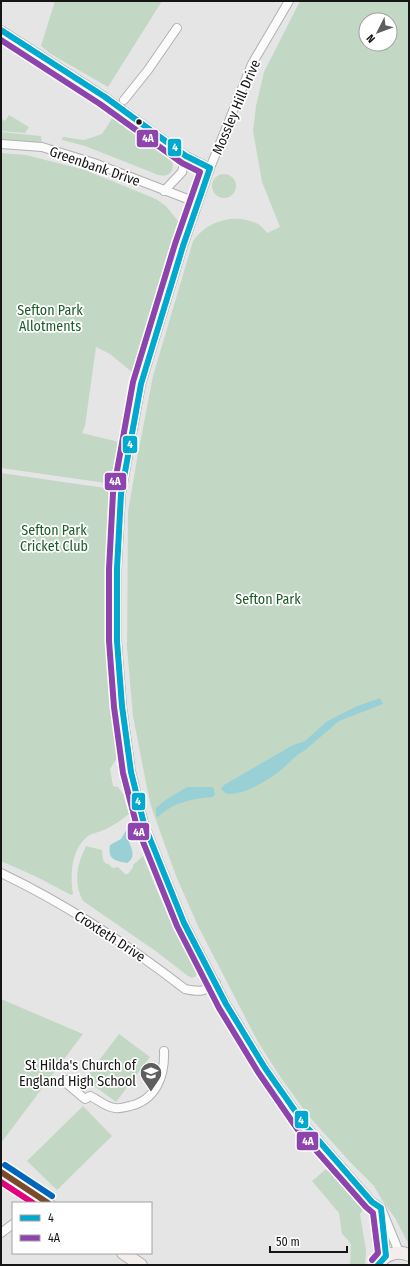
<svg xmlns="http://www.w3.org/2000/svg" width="410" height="1266" viewBox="0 0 410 1266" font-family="'Fira Sans Condensed',sans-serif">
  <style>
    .green { fill: #c3d8c4; fill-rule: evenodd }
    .water { fill: #99d0d5 }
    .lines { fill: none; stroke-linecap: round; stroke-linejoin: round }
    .street-casing { stroke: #b1b1b2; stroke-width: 10 }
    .secondary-casing { stroke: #b1b1b2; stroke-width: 14 }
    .street { stroke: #fbfbfb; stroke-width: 8 }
    .secondary { stroke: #f3eeeb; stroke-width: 12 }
    .bus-1-casing { stroke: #fff; stroke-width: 9 }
    .bus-2-casing { stroke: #fff; stroke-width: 9 }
    .bus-3-casing { stroke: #fff; stroke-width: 9 }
    .bus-4-casing { stroke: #fff; stroke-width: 9 }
    .bus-5-casing { stroke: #fff; stroke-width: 9 }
    .bus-1 { stroke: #00a9ce; stroke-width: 6 }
    .bus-2 { stroke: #8e44ad; stroke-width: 6 }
    .bus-3 { stroke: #7a4b2a; stroke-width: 6 }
    .bus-4 { stroke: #e5007d; stroke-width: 6 }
    .bus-5 { stroke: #0065bd; stroke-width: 6 }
    .bus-dot { fill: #161617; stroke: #fff; stroke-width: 1.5 }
    .labels { text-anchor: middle; stroke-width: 3.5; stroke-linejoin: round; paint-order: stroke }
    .street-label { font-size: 14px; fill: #161617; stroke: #fff }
    .park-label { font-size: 14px; fill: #1b5c25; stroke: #fff }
    .poi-label { font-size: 14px; fill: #161617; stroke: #fff; text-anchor: end }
    .line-badge { stroke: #fff; stroke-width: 1.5 }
    .badge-label { font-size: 11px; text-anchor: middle; font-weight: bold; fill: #fff }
  </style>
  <rect width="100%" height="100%" fill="#e5e5e6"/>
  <path class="green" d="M55,1H162L108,87L51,54L41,46Z
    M300,1H409V1245L395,1218L382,1200L374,1186L350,1162L306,1113L279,1075L258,1042L198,926L176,876L151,806L146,783L133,716L127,648L128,512L137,459L153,376L193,241C208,220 235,213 258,224C261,226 265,230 267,233L280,227L262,182L253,131L256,106L264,72ZM366,20H390V44H366Z
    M115,114L168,154C173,159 176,171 167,175C162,177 155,174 151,172L85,146L62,140L63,137L84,140L102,134Z
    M9,115L29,127L25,133L1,131V118L5,121Z
    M1,132L41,136L42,147L1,144Z
    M1,153L26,155L85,170L156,199L166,206L178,221L133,373L110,354L96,347L85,426L82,433L119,442L113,484L1,468Z
    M212 186a12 12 0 1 1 24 0a12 12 0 1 1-24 0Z
    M1,473L112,489L107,525L106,638L108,679L117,758L110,769L113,786L118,787L123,794L129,814C122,820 114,825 106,829C100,832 93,833 88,836C71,849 70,875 73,894L71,895L37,877L1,861Z
    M86,846L102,850L103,860L105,863L110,865L112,868L118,867L125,874H128L133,867V865L143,856L161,900L197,973L195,977L192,978L188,976L157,952L83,901C73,882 77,865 86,846Z
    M1,999L83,1034L1,1143Z
    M119,1034L150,1057L116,1102L85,1079Z
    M83,1106L112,1136L57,1190L27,1161Z
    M326,1169L364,1209L360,1214L366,1250L365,1265H350L351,1245L348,1240L342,1234L339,1213L312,1181Z"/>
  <path class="water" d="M380,698L383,704L339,721L304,751C295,755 290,763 282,769C272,778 239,799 225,793C224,792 222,790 221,789L224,785L293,745L305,741L326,722L355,707Z
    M187,787H213L215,794L213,797C192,799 174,802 158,817L156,816V808L164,801Z
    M127,829H132L134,833L128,839C131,848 137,857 127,863C116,861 107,860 110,845L121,839Z"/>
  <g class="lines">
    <g class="street-casing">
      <path id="street" d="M289,1L252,64L210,168L183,246L141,384L121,494L117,569V641L122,706L131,772L144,824L184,923L226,1004L265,1068L305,1125L372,1202L381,1208L399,1252
        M1,30L105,97L186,156L210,168
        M124,100L148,70L177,28
        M1,144L42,147L94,163L198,203
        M164,191L182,172L186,156
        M1,873C68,905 127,944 185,989C199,992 205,992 216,983
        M66,1080V1083L85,1099L90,1096C99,1100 105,1107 115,1108C119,1109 125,1107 130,1106C156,1100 165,1076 164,1051
        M382,1217L386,1256
        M1,1233L13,1224"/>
    </g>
    <g class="secondary-casing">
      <path id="secondary" d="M1,1172L48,1203
        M123,1253L141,1265
        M378,1265C384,1254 398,1250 409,1255"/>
    </g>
    <use href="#street" class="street"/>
    <use href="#secondary" class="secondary"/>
    <g class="bus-1-casing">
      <path id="bus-1" d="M1,30L105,97L186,156L210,168L183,246L141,384L121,494L117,569V641L122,706L131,772L144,824L184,923L226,1004L265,1068L305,1125L372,1202L381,1208L386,1256L378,1265"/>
    </g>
    <g class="bus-2-casing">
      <path id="bus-2" d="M1,40L100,104L182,163L200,172L175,244L133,382L113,493L109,569V641L114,707L123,773L137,827L177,926L219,1008L258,1072L298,1130L366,1207L373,1213L378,1253L372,1260"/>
    </g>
    <g class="bus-3-casing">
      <path id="bus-3" d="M1,1172L48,1203"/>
    </g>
    <g class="bus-4-casing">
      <path id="bus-4" d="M1,1182L33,1203"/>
    </g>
    <g class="bus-5-casing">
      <path id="bus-5" d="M5,1165L52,1196"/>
    </g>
    <use href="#bus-1" class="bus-1"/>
    <use href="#bus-2" class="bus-2"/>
    <use href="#bus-3" class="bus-3"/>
    <use href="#bus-4" class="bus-4"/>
    <use href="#bus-5" class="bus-5"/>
  </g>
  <defs>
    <g id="school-pin" transform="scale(1.15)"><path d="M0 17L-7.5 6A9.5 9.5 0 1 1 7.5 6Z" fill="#5e5e5f" stroke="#fff"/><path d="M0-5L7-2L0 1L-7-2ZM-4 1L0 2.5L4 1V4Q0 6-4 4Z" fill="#fff"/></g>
  </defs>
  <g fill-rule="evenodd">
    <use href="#school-pin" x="151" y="1073"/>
  </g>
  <circle class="bus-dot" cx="139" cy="122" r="3.5"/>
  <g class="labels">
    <g class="street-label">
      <text transform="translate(236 107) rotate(-67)" y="5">Mossley Hill Drive</text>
      <text transform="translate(95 166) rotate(19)" y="5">Greenbank Drive</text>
      <text transform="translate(110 936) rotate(33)" y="5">Croxteth Drive</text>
    </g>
    <g class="park-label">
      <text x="50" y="315">Sefton Park<tspan x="50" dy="16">Allotments</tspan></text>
      <text x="54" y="535">Sefton Park<tspan x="54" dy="16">Cricket Club</tspan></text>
      <text x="268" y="604">Sefton Park</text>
    </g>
    <g class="poi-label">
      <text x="136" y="1070">St Hilda's Church of<tspan x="136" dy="16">England High School</tspan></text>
    </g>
  </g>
  <g class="line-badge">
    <rect x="136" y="129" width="23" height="19" rx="4" fill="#8e44ad"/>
    <rect x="167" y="138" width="15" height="19" rx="4" fill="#00a9ce"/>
    <rect x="122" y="435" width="16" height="19" rx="4" fill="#00a9ce"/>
    <rect x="104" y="472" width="23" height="19" rx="4" fill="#8e44ad"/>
    <rect x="131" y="792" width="15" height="19" rx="4" fill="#00a9ce"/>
    <rect x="127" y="822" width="23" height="19" rx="4" fill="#8e44ad"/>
    <rect x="294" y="1110" width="15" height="19" rx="4" fill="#00a9ce"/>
    <rect x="296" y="1131" width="23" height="20" rx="4" fill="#8e44ad"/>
  </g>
  <g class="badge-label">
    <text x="148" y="142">4A</text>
    <text x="175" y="151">4</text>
    <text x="130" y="448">4</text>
    <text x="115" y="485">4A</text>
    <text x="138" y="805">4</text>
    <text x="139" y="836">4A</text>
    <text x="301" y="1124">4</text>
    <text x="308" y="1145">4A</text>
  </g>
  <rect width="410" height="1266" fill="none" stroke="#161617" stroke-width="4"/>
  <rect x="12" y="1202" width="140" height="52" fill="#ffffff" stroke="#a2a2a2"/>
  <rect x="20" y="1215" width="20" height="6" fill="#00a9ce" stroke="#a2a2a2"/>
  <text x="48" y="1222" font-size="12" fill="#161617">4</text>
  <rect x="20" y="1235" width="20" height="6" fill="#8e44ad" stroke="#a2a2a2"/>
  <text x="48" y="1242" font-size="12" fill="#161617">4A</text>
  <g transform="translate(378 32) rotate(228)"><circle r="19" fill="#ffffff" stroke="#a2a2a2"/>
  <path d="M0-3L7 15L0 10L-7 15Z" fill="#5e5e5f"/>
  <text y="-6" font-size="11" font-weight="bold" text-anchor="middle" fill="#161617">N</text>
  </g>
  <path d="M270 1246v6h77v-6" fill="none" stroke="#161617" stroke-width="2"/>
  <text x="276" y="1246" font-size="12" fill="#161617" stroke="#ffffff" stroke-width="3" paint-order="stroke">50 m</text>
</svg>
